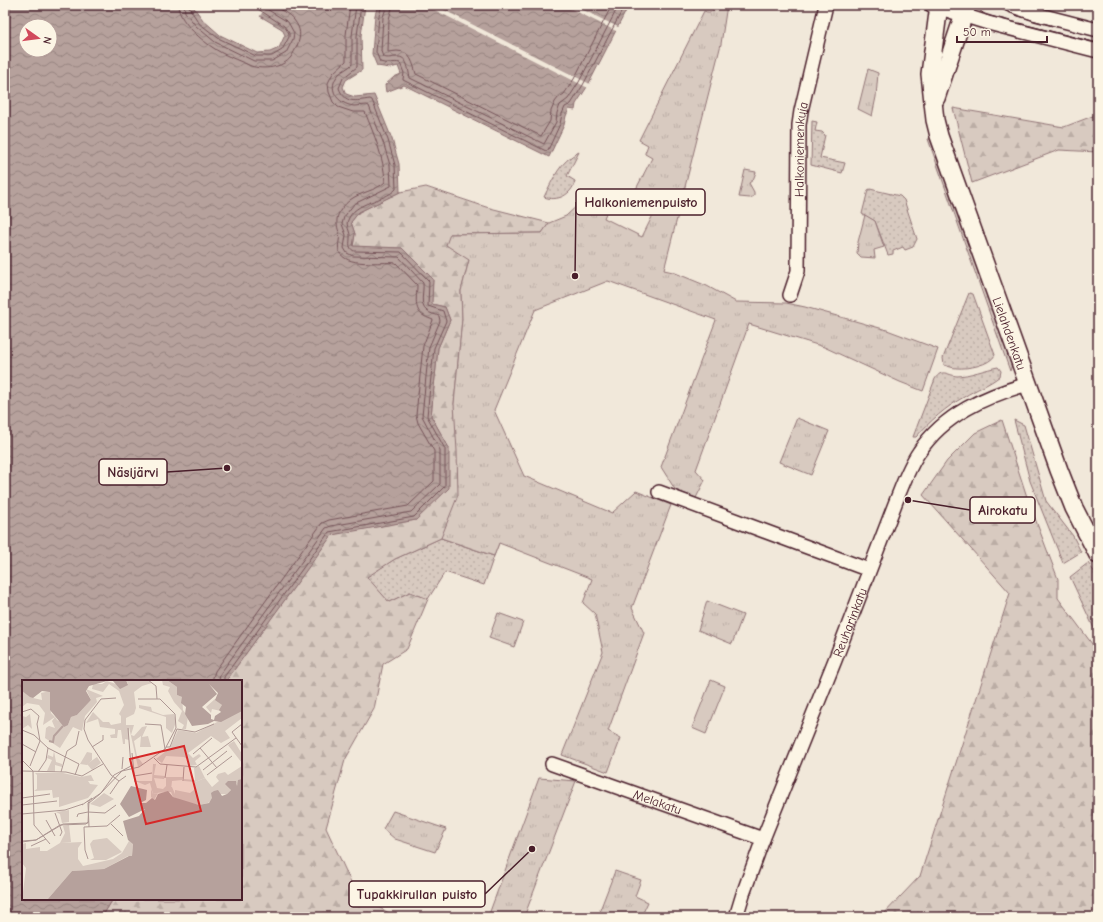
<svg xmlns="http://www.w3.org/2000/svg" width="1103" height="922" viewBox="0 0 1103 922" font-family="'Comic Neue',sans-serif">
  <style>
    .built { fill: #e4d9cd }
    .grass { fill: url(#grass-dots); stroke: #917476 }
    .forest { fill: url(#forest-firs); stroke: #917476 }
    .park { fill: url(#park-tufts); stroke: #917476 }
    .garden { fill: #d8cac0; stroke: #917476 }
    .water { fill: url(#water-waves); stroke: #8b6d6f; fill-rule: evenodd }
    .pier { fill: #f1e8da }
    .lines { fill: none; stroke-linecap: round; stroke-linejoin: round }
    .shore { stroke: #755358; stroke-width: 1 }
    .minor-casing { stroke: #4a1f2b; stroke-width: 16 }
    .major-casing { stroke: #4a1f2b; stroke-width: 20 }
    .minor { stroke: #fcf5e5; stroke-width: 13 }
    .major { stroke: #fcf5e5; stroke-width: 17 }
    .tram { stroke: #4a1f2b; stroke-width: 1 }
    .labels { text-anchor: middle; stroke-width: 3.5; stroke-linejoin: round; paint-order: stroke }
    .street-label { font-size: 13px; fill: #4a1f2b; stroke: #fcf5e5 }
    .inset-river { fill: none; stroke: #b6a19c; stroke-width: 2 }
    .inset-road { fill: none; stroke: #ae9894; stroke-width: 1 }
    .view { fill: #d62828; fill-opacity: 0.15; stroke: #d62828; stroke-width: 2 }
    .inset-edge { fill: none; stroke: #4a1f2b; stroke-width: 2 }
    .leader { fill: none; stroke: #4a1f2b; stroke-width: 1.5 }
    .callout-dot { fill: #4a1f2b; stroke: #fcf5e5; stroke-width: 1.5 }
    .callout { fill: #fcf5e5; stroke: #4a1f2b; stroke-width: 1.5 }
    .callout-label { font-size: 14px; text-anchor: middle; font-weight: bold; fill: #4a1f2b }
  </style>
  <defs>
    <pattern id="grass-dots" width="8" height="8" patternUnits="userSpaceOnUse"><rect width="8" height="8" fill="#d8cac0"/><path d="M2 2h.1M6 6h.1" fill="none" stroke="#bbada5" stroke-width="1.8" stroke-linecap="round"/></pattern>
    <pattern id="forest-firs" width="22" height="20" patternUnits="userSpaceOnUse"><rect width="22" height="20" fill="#d8cac0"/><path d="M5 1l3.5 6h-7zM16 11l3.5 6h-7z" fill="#bbada5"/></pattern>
    <pattern id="park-tufts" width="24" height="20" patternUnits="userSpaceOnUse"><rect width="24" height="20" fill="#d8cac0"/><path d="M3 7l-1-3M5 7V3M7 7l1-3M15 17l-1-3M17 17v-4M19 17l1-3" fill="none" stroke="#bbada5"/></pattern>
    <pattern id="water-waves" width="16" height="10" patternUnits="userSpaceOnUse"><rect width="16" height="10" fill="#b6a19c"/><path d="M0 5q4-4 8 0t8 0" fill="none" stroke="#96837f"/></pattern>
  </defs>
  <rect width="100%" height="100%" fill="#f1e8da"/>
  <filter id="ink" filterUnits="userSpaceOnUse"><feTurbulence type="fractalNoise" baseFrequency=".025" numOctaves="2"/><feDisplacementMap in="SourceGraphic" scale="8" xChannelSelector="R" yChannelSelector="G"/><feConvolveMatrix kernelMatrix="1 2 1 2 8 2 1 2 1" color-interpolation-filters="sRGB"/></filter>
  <g filter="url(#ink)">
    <path class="built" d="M1059,5H1098V14Z"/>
    <path class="grass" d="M812,121L817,122L815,131L822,132L825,135L820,158L845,163L842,173L811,165Z
      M928,139H932L1012,364L1010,371Z
      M579,152L567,176L575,181C572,195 557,202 544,197C553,179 560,161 579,152Z
      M870,189L900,196L904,200L917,239L913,247L905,250L903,247L893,251V254L888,255L875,221L862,214L868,190Z
      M969,293L973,294L995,355C990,365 968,369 957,368C952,368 948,366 944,365L943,358Z
      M998,367L1001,371L1000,376C989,385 976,389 964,397C946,407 930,421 916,437H913L935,379C942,368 947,375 957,376C968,376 987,369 998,367Z
      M1014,420L1024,425L1046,501L1073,536L1081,552L1063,563L1030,481Z
      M441,538L494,556L484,585L445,572L428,599L410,592L389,602L366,577L395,559Z
      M1088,563L1098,577V637L1070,577Z"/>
    <path class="forest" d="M953,108L1064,127L1098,114V152L1059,150L972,183Z
      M426,187L486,207L549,223L542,233L450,234L469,260L461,291L462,319L454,404L499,543L494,556L441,538L395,559L367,577L389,602L410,592L428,599L407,649L383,664L374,709L345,760L326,828L357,895L396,917H102L113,899H241V681H226L332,534L416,520L449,448L431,416L438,348L450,320L445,307L431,304L433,279L402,248L353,247L355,234L351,222L359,212L400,192Z
      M1002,420L1028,500L1058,579V598L1098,652V917H881L920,876L1010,593L923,495L947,461L975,433Z"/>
    <path class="park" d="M719,5H727L721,44L664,270L673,272L707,286L736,302L786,303L805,307L887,330L938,349L923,391L900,382L824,347L749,324L696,470L705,480L696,498L676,491L661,467L716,320L608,281L535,310L494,410L524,476L612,513L636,491L671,505L632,608L644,633L608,731L621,738L608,772L562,755L603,652L595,614L583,603L592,579L499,543L494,556L441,538L458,495L457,451L454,404L462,319L461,291L469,260L446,245L450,234L542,233L549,223L566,216L581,202L606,213L604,218L642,237L659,203L635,191L652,158L645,154V153L648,145L639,140L704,11C711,14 714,10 719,5Z
      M868,69L878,73L876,97L872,116L858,109Z
      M745,170L756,172L753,180L749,183L754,192V196L750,198L739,197Z
      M865,215L875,221L884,247L874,250L875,258L861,257L857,253L858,242Z
      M797,418L829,431L811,475L779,462Z
      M707,601L743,615L732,644L698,630Z
      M498,613L523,622L514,647L489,638Z
      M539,778L576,781L524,917H488Z
      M393,811L446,829L435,852L395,839L383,829Z
      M615,871L641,880L635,896L648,902L641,917H605L600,910Z"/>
    <path class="garden" d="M711,680L725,686L706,734L692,728Z"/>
    <path class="water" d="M5,5H192L203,20L220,35L257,53L270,52L279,48L285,35L282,29L260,16L245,5H365L361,36L362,70L346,80L343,87L346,94L355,97L374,95L392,139L399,164L400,192L359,212L351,222L355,234L353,246L402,248L433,279L432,304L445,307L450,320L438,348L431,416L449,448V488L416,520L332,535L226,681H23V899H113L102,917H5ZM26,26H50V50H26Z
      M378,5H629L587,87L576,104L575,110L569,109L566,116L564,125L549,157L404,85L386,92L385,85L394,77L401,74L398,66L390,68L377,66L372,54L375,15Z"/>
    <path class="pier" d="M243,5H261L265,9L259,17Z
      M425,5H434L590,84L588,88Z
      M563,5H573L620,28L618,32Z"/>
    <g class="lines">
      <path class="shore" d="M178,5C178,20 200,39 212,47C223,55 238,60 251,66C263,70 283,68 291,57C293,54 295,50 297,46C301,36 301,29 294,20C289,13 278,9 271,5
        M184,5L185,12L196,26L215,42L254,61H272L286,53L293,39L294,33L288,22L260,5
        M189,5L190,9L199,23L218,38L256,56H272L282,50L289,37V33L284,26L252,5
        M382,5L379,16L376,52L380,62C389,65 393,61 400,63L404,73L403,79V80L546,151L548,150L560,124L562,114L565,107L571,104L583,85L625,5
        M387,5L383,17L381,51L383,57C389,59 391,57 397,57C408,56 408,70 410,78L544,144L556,122L557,113L560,105L568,99L579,82L619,5
        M393,5L389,19L388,52C391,52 394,51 397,51C411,51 413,64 416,74L541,136L550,121L551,111L555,102L558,98L564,94L574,79L612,5
        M212,681L215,671L322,523L329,520L408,506L434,481V451L418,423L416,415L423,346L433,320C431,319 427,318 424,316C413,310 417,296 417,285L396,263C381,261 345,268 339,251C337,244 341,238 339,232C334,219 338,210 350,200C360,192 376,191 385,182C384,157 374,135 365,112H353L338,107L333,102L329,92L328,83L333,73L346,61V35L350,5
        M219,681L220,674L326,528L331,526L411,512L440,484V450L422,416L429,347L440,321L439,316C435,314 430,314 427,311C419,306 424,291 423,283L399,257L353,256L347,253L344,248L346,235L342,224L344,217L354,204L391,186L390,165L383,142L369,106L367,105C363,105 358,106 354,106C337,104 326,88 339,74C343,70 349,68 352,64V36L356,5
        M224,681V677L329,532L414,517L445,486V449L427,416L434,348L446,321L443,311L428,306L429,281L401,252L354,251C348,248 350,243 350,238C351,232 345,225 348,220C355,201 384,202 396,189L395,165L388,140L372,100L370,99C355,101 345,104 339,88L343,78L357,67V36L361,5"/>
      <g class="minor-casing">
        <g id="minor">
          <path d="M931,5L988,23L1098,51"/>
          <path d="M1010,5L1036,14L1098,30"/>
          <path id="s1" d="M790,295L798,271L799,125L801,111L826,5"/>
          <path d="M659,492L869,570"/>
          <path id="s2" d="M552,764L763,839"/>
          <path id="s3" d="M736,917L743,894L763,839L835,660L898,496C904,481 910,465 919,452C944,414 986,396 1028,384"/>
        </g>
      </g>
      <g class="major-casing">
        <g id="major">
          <path id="s4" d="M939,5L930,74L935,120L939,136L1059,470L1074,508L1098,555"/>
          <path d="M936,98L967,5"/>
        </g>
      </g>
      <use href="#minor" class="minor"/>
      <use href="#major" class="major"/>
      <path class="tram" d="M972,5L986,15L1098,43
        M992,5L1018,16L1057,27"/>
    </g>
  </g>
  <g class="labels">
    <g class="street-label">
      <text dy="5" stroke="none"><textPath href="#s1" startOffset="147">Halkoniemenkuja</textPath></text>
      <text dy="5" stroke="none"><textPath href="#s4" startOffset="342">Lielahdenkatu</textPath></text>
      <text dy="5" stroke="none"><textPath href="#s3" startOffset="316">Reuharinkatu</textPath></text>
      <text dy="5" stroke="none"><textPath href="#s2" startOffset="112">Melakatu</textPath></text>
    </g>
  </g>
  <g transform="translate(22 680)">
    <rect width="220" height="220" fill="#f1e8da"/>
    <path d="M104,0H125L130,3L120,6L112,12L114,28L112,34L104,38V45H112L109,55L112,56L120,47L125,46L120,57L126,56L129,67H118L119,56L112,61L115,76L121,84L116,87L107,47V60L103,59V64H101L99,50H96L95,58H89L88,55L93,54V49L78,47L76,39L64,43L71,32L81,42H87L89,45L99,43V36L97,34L102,25L97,11L87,4L81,12L70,9L71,4H80L85,1L97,5L106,4ZM140,0H145L155,7V15L160,17L161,30L166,37L164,49H160L162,45L156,41L160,31L152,22L146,11L148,7L141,5ZM64,9L81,16L74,18L75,22L63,36L60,51L51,47L38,68L23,58L24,48L27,46L33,48L30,41L33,37L21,45L23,33L17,25L5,23L0,27V11L11,18L20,20L19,13L28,11L29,33L34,38L35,40L46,45L49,37L55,35L69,20ZM193,19L200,25L199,31L190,29L189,33L184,27ZM117,25L129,27L130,31L141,35L152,34L154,42L150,53L144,48V37L117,28ZM220,29V38L203,51L208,58L199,63L189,56L166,73L171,78L177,74L179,76L173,81L175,85L167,86V80L162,77L144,76L140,83L134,79L148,68L156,50L174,53ZM8,34L10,49L6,45L0,49V36L4,37ZM212,61L220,74V83L206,65ZM32,71L34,82L40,84V87L33,85V92H18L25,91L30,80L25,78L26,75L31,77ZM65,72L70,73V80L65,85L58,84ZM220,86V99L216,105L213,101H208L206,106L209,110L205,114H197L186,123L177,125L163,122L151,117L149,112L136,113L132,120L129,117V109L131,114L141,112L145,107H150L153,114V110L168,113L172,110L173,102L183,98L190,107L197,101L194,97L196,94L203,92L206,95ZM13,93H41L59,97L69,95L72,101H66L68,104L76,105L66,118L37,127V117L31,118L30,110L12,111L15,109V95ZM82,113L92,119L78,127L68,124ZM47,130V142L40,143L38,134L34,132Z" fill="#d8cac0"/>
    <path d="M131,84H134L132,95L143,96L142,99L132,98L135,108L141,109L144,106V97H161L160,100L150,101L149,110L131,114L128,103L123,105L113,101H130ZM177,86L183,98L173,102L162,101V99L173,100L172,88ZM47,145L49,162L39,163L60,162L56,168V179L61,186L91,179L100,173L107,161L111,163L110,177L106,176L82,189L50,191L25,220H0L4,188L0,183V164L4,163V169L18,167V171H25L38,163L43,153L41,146ZM85,158L100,172L84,180H68L72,178L68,164L71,160Z" fill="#d8cac0"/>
    <path d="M75,77L79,83L70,90L65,84Z" fill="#d8cac0"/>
    <path d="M0,0H104L106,5L98,9L91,1H85L67,6L64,11L69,20L55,35L49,37L46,45L42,47L28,30V12L20,11L11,18L8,17L0,11ZM145,0H220V31L199,42L192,41L186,44L170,46L163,34L164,27L159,23L160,17L155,15V7ZM187,4L196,13L193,20L200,25L197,30L199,32L193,36L192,40L189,39V35L180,27L195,14ZM220,99V220H25L50,191L82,189L107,176H110L111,164L106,160L101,141L117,136L123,129L107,137L98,124L109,106L125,110L124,120L118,123H124L130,118L133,120L136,114L146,111L151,117L177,125L187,123L190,118L189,113L192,111L196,110L200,116L205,114L209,110L203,104L206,101H214L215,106L216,100Z" fill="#b6a19c" fill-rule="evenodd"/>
    <path class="inset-river" d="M27,61L31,62L32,56L41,46"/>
    <path class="inset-road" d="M126,0L134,6L135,19M94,18L79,19L63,40L62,49L66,60L89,95L97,101L104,96M116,19H138L153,34L154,48L143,69L139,45L123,44M0,32L9,29L17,36L15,44L18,61L8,86M220,44L210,52L220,66M0,50L12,55L26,68L57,84L53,95M0,64L14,72M70,67L81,60V55M144,67H148L155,49L173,52L192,44M178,68L195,88M110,73L113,102M171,74L190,58M132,78L138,84L174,87L214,58M0,80L11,91L12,145L28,164M100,89L101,77M181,90L205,71M0,91L44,92L60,96L81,84M16,92L24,80L26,68M39,92L45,71L54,65L57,51M185,95L210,76M112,96L130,93M143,98L145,85M161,101L162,87M88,114L97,101M0,118L28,114M65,121L67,123L78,114L100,91L117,87L143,69M66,123L67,147M0,125L35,121M60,125L70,118M33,133L40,152L38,156M0,134L43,130L61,124M55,137L56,134L66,132L83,133L94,125M24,140L33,156M89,144L101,156M0,161L14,160L41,144L66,143L67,121L79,113L92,95L109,86L106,48M0,162L14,160L38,145L64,144L67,141M9,166L24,159M66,179L63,170L62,147L85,146L98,135"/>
    <path class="view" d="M162,66L179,131L124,144L108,79Z"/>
    <rect width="220" height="220" class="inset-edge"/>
  </g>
  <path class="leader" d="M575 276L576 202M227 468L167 472M908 500L970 510M532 849L485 894"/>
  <g class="callout-dot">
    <circle cx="575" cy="276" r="4"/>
    <circle cx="227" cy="468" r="4"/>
    <circle cx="908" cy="500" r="4"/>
    <circle cx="532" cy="849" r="4"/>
  </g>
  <g class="callout">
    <rect x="576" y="189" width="129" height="26" rx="4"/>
    <rect x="99" y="459" width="68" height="26" rx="4"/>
    <rect x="970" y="497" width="65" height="26" rx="4"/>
    <rect x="349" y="881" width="136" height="26" rx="4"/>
  </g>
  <g class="callout-label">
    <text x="641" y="207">Halkoniemenpuisto</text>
    <text x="133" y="477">Näsijärvi</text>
    <text x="1003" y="515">Airokatu</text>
    <text x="417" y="899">Tupakkirullan puisto</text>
  </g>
  <rect width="1103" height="922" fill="none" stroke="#fcf5e5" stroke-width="20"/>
  <rect x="10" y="10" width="1083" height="902" fill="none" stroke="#4a1f2b" stroke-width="1.5" filter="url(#ink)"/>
  <g transform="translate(38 38) rotate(104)"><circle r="19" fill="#fcf5e5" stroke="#b59f9b"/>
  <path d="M0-3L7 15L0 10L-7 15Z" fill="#d1495b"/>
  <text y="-6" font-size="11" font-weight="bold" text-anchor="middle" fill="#4a1f2b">N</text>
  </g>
  <path d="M957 36v6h90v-6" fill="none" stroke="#4a1f2b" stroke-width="2"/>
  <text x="963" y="36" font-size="12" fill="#4a1f2b" stroke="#fcf5e5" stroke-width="3" paint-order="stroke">50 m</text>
</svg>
